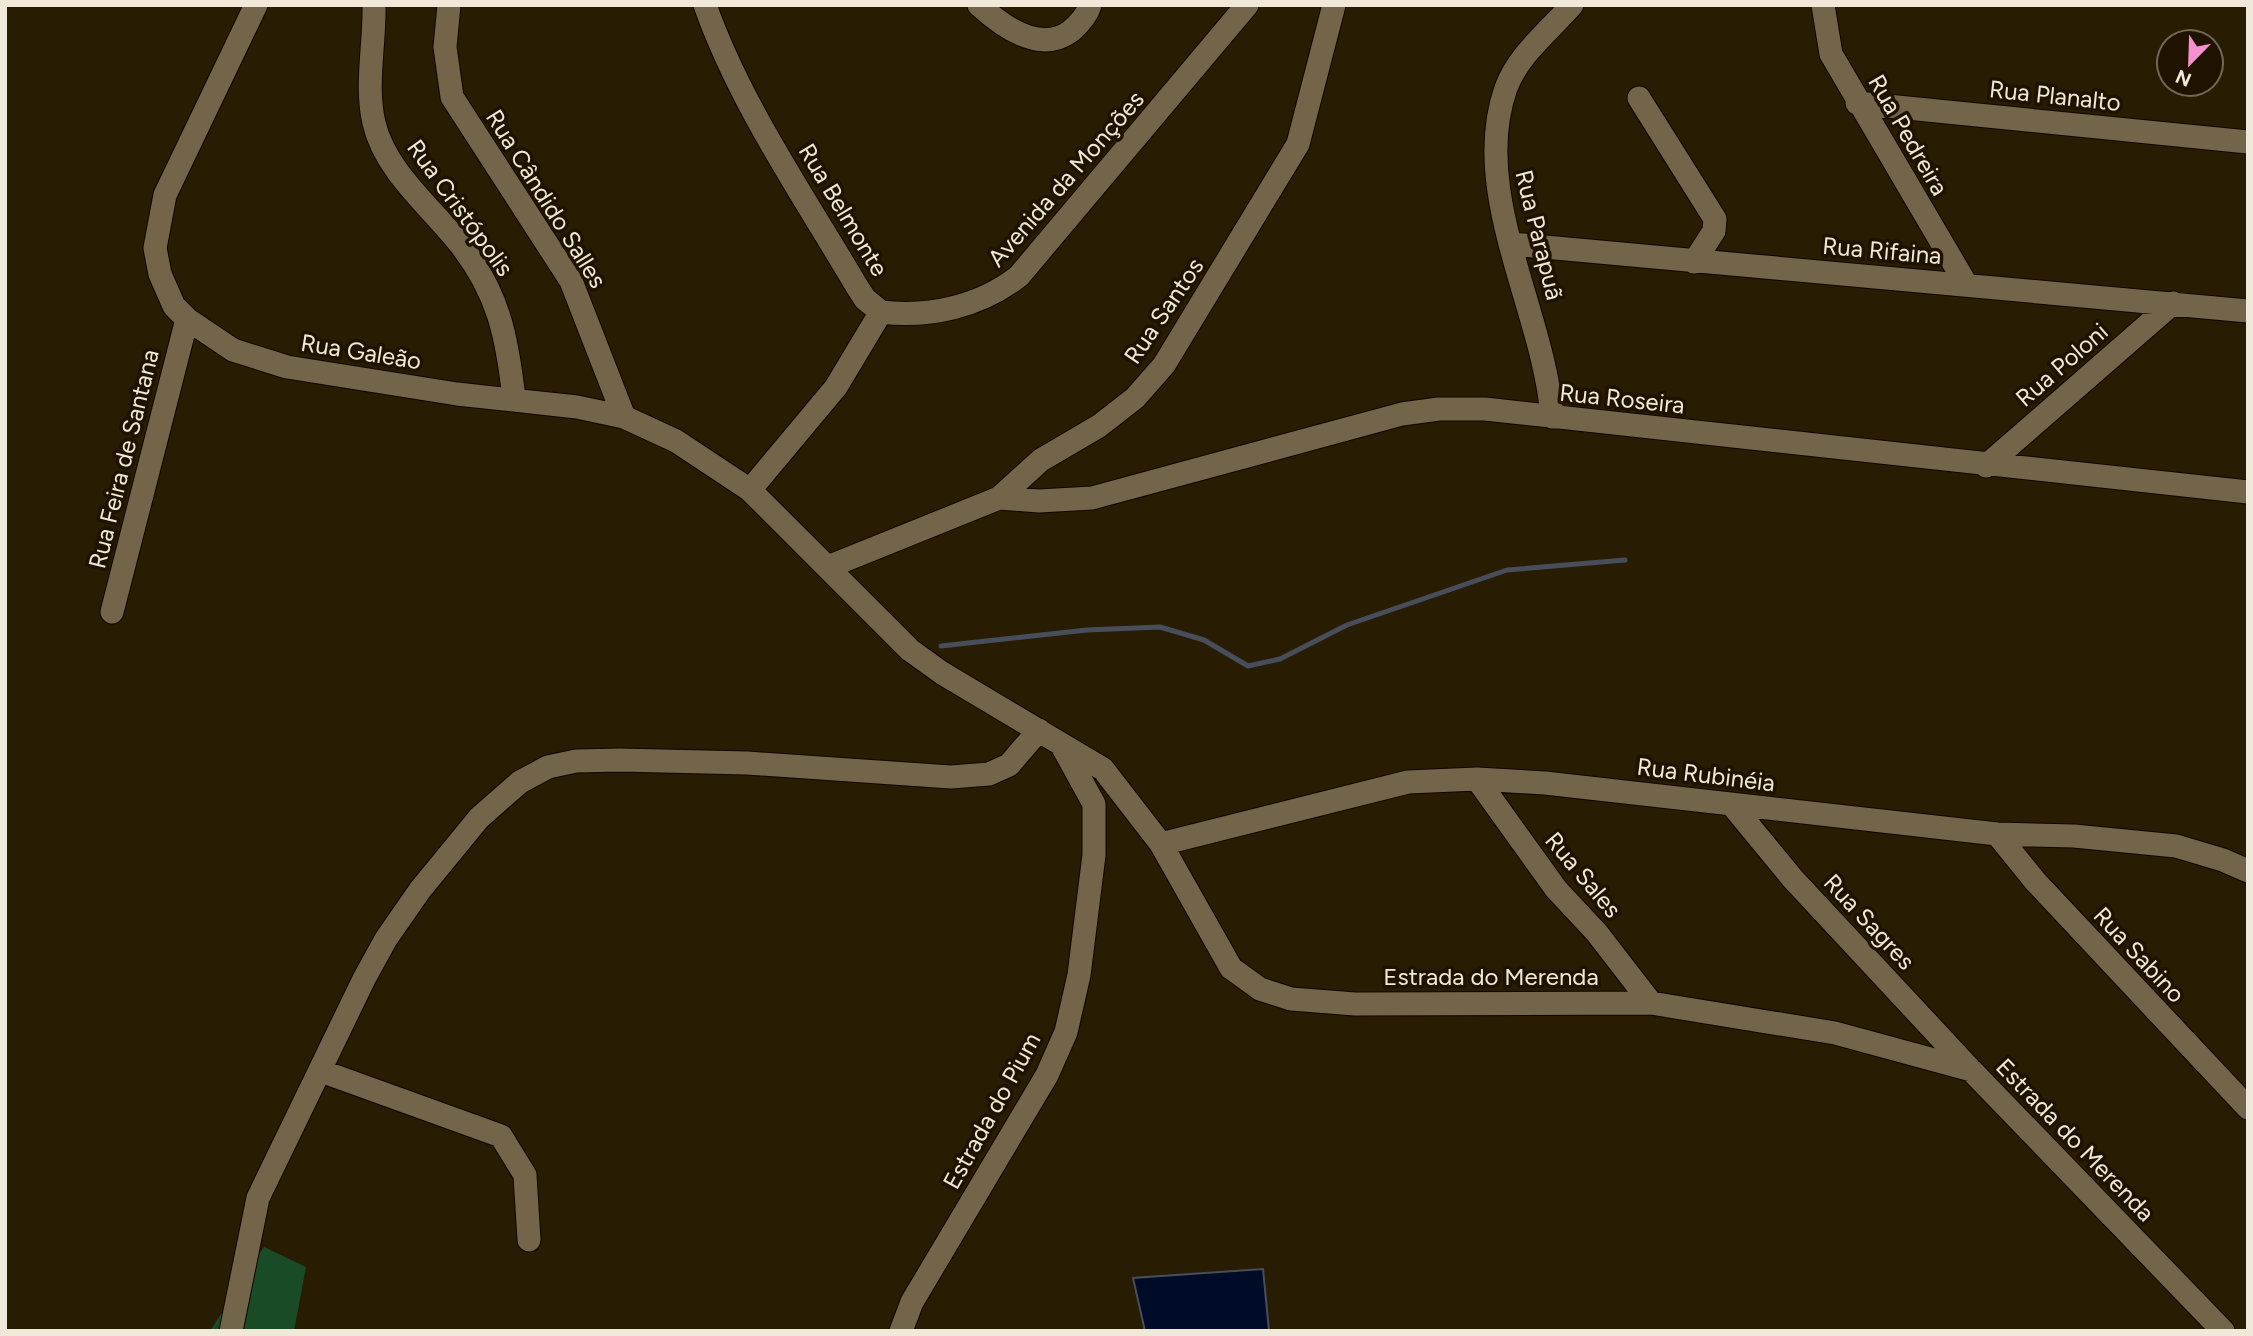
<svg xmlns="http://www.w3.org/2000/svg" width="2253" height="1336" viewBox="0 0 2253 1336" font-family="Figtree,sans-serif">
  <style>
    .green { fill: #194c26 }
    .water { fill: #000b27; stroke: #484d5c; stroke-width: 2 }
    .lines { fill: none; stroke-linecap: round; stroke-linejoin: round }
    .stream { stroke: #484d5c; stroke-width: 5 }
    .street-casing { stroke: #110600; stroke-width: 25 }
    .street { stroke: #736549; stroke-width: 23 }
    .labels { text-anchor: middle; stroke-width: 7; stroke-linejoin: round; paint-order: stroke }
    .street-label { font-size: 24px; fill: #f0e8d8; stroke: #1f1300 }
  </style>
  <rect width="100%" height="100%" fill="#281c02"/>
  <path class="green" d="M264,1247L306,1267L294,1331H210Z"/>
  <path class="water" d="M1263,1269L1269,1331H1145L1133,1278Z"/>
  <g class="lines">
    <path class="stream" d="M941,646L1087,630L1160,627L1204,640L1248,666L1280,659L1347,625L1507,570L1625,560"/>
    <g class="street-casing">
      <path id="street" d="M256,5L165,195L155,248L160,274L174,306L187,319L233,350L287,367L457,394L577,407L624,417L676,441L750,490L910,650L942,673L1103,769L1161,844L1231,968L1260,989L1291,999L1355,1004L1651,1003L1835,1033L1971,1070L2223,1331
        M374,5C375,44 365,85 374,123C385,171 431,207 460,244C499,294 507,337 514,398
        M449,5L445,47L452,97L571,281L624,417
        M705,5C740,104 803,195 856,285L865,299L881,312
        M979,5C1003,27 1040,54 1071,31C1079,24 1087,16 1090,5
        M1823,5L1831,54L1966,284
        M1639,98L1715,219L1714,231L1694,262
        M1857,103L2248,142
        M1512,244L2248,311
        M881,312C930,318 981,306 1019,276L1247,5
        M1552,417C1544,311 1469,192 1506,88C1518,55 1549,31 1572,5
        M1986,466L2173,303
        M750,490L836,387L881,312
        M999,498L1039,501L1092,498L1402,414L1439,409H1485L2248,492
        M828,567L999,498L1041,460L1099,426L1135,398L1164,365L1298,144L1334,5
        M112,612L187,319
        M1477,779L1556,889L1597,933L1651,1003
        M1732,805L1793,879L1969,1068
        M1997,834L2035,881L2248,1108
        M1161,844L1408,782L1477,779L1545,783L1997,834L2074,836L2176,846L2223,860L2248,871
        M321,1071L501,1136L525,1175L529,1240
        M231,1331L258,1198L364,979L386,939L420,890L479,818L520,782L548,767L576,761L620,760L747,763L951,777L989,774L1009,765L1039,730
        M901,1331L912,1302L1047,1075L1066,1032L1079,975L1094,855V804L1061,744"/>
    </g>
    <use href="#street" class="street"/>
  </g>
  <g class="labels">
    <g class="street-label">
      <text transform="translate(2055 96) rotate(6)" y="8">Rua Planalto</text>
      <text transform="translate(1908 135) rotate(60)" y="8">Rua Pedreira</text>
      <text transform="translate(1066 179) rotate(-49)" y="8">Avenida da Monções</text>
      <text transform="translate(546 199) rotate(58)" y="8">Rua Cândido Salles</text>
      <text transform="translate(460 208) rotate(54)" y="8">Rua Cristópolis</text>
      <text transform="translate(843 210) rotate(59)" y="8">Rua Belmonte</text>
      <text transform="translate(1539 235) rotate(76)" y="8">Rua Parapuã</text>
      <text transform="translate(1882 251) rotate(5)" y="8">Rua Rifaina</text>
      <text transform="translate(1164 311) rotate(-56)" y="8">Rua Santos</text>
      <text transform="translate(361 352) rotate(9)" y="8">Rua Galeão</text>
      <text transform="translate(2062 365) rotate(-41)" y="8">Rua Poloni</text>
      <text transform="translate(1622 399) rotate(6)" y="8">Rua Roseira</text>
      <text transform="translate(124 459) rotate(-76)" y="8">Rua Feira de Santana</text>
      <text transform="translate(1706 775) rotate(7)" y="8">Rua Rubinéia</text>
      <text transform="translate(1583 875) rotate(50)" y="8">Rua Sales</text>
      <text transform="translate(1869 922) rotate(47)" y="8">Rua Sagres</text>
      <text transform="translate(2139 955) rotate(47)" y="8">Rua Sabino</text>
      <text x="1491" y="985">Estrada do Merenda</text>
      <text transform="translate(992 1111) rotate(-61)" y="8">Estrada do Pium</text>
      <text transform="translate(2075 1140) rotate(46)" y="8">Estrada do Merenda</text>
    </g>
  </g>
  <rect width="2253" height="1336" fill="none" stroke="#f0e8d8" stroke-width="14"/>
  <g transform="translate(2190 63) rotate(203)"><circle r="33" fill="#1f1300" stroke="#736856" stroke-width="2"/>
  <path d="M0-5L12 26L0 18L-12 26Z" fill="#f790ce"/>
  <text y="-10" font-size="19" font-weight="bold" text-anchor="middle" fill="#f0e8d8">N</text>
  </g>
</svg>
